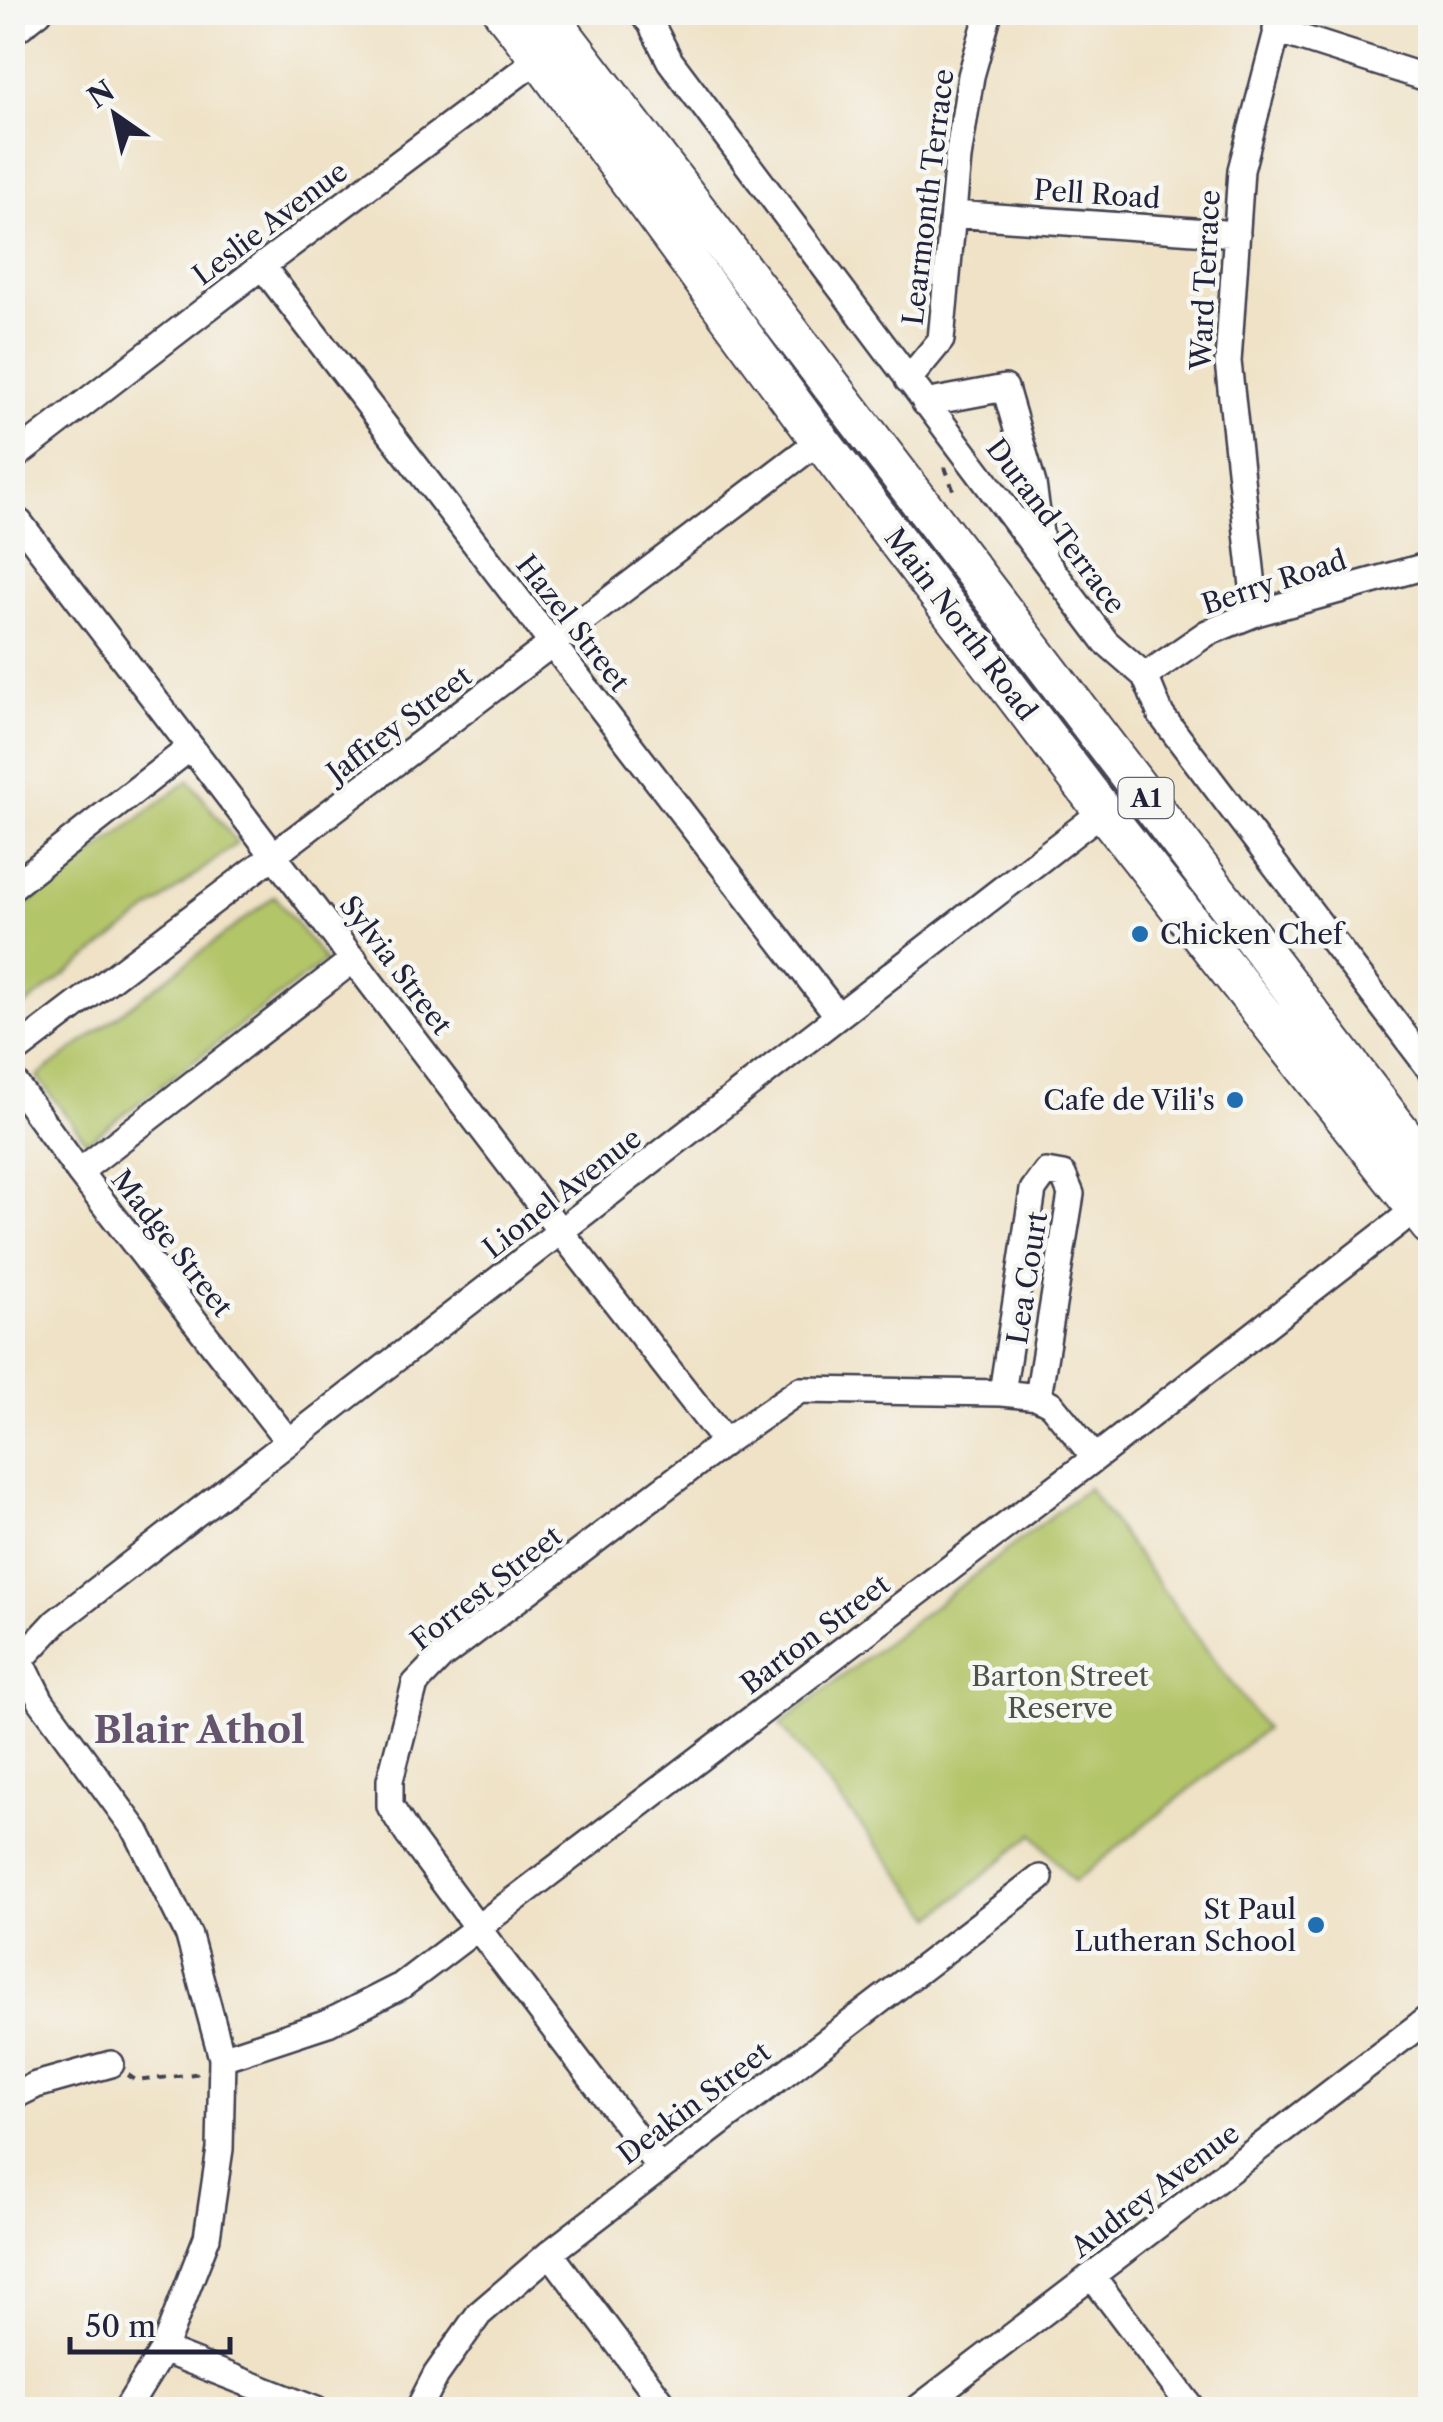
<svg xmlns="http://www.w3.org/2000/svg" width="1443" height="2422" viewBox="0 0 1443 2422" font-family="'Libre Caslon Text',serif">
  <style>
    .green { fill: #b3c569; stroke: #6a7452; stroke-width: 2.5 }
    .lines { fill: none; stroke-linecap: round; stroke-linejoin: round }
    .minor-casing { stroke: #413f50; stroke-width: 30 }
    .highway-casing { stroke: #413f50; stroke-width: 42 }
    .path { stroke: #413f50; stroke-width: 4; stroke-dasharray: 8 8; stroke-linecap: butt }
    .minor { stroke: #fff; stroke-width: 25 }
    .highway { stroke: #fff; stroke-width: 38 }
    .poi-dot { fill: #1f6fb2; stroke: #f6f6f2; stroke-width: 4 }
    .labels { text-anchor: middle; stroke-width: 9; stroke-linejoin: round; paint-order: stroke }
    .shield { fill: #f6f6f2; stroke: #626272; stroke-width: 2.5 }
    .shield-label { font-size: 25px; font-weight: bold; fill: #22223b }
    .street-label { font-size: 28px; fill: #22223b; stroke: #f6f6f2 }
    .poi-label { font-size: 28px; fill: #22223b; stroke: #f6f6f2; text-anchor: end }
    .park-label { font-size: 28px; fill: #4e5349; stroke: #f6f6f2 }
    .district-label { font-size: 38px; font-weight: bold; fill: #64546d; stroke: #f6f6f2 }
  </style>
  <rect width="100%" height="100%" fill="#f6f6f2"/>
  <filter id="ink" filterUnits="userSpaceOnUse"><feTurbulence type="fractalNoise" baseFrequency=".01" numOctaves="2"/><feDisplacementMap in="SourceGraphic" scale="20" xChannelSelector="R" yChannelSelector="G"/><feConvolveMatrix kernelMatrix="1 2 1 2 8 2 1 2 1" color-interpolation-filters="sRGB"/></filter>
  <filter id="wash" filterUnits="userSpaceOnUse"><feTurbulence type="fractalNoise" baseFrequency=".0048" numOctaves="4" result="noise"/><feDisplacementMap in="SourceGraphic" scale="40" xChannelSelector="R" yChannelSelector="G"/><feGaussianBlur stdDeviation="2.25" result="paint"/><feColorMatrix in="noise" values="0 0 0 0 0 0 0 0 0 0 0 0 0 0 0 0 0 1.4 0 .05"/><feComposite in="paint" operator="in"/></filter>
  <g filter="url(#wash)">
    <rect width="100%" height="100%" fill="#efe2c6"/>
    <path class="green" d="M189,780L237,843L13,1015V915Z
      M275,896L325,961L87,1142L37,1077Z
      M1088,1488L1265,1729L1074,1882L1033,1834L934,1917L780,1724Z"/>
  </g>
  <g filter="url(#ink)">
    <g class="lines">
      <g class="minor-casing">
        <path id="minor" d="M640,12L650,22L670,61L1106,642L1145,676L1161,715L1430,1069
          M1276,30L1430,79
          M12,33L39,12
          M953,214L1237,234
          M262,266L838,1016
          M908,380L941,340L958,158L971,76L989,12
          M925,403L1005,388L1033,484L1043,554
          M12,459L262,266L550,50
          M12,517L20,523L561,1232L725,1442
          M1256,613L1228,362L1241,170L1282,12
          M1145,676L1207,633L1256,613L1430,565
          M12,887L191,747
          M12,1054L820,440
          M12,1079L79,1172L288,1441
          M79,1172L354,959
          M1002,1393L1033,1190L1046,1172L1063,1175L1071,1194L1038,1397
          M28,1652L56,1622L1103,811
          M26,1671L41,1701L137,1832L189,1936L222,2058L220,2149L207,2237L163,2350L126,2410
          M222,2058L328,2023L401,1986L1095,1458L1417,1208
          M12,2097L36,2085L111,2064
          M659,2167L470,1918L407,1833L390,1806V1780L415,1684L441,1657L725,1442L800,1390L1002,1393L1038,1397L1051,1404L1095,1458
          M550,2253L668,2410
          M1092,2276L1193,2410
          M163,2350L316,2410
          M418,2410L436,2375L479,2314L550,2253L1040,1878
          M916,2410L1430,2017"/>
      </g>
      <g class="highway-casing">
        <path id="highway" d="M503,12L539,58L820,440L1103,811L1430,1226
          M546,12L1430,1170"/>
      </g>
      <path class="path" d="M945,467L955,495
        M128,2075L137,2081L201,2073"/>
      <use href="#minor" class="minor"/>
      <use href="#highway" class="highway"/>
    </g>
  </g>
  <g class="poi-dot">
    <circle cx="1140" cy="934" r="10"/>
    <circle cx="1235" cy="1100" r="10"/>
    <circle cx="1316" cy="1925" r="10"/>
  </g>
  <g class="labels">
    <rect class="shield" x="1118.5" y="778" width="55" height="40" rx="8"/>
    <g class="shield-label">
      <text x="1146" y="807">A1</text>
    </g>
    <g class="street-label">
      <text transform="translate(1097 194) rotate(4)" y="10">Pell Road</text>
      <text transform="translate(928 197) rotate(-83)" y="10">Learmonth Terrace</text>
      <text transform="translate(270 223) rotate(-37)" y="10">Leslie Avenue</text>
      <text transform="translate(1205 280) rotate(-87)" y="10">Ward Terrace</text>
      <text transform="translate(1056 526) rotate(53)" y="10">Durand Terrace</text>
      <text transform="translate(1274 582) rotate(-18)" y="10">Berry Road</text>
      <text transform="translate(573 623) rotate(52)" y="10">Hazel Street</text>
      <text transform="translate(961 624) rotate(53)" y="10">Main North Road</text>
      <text transform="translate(399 724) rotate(-37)" y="10">Jaffrey Street</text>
      <text transform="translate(396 965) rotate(53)" y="10">Sylvia Street</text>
      <text transform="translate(562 1193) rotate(-38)" y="10">Lionel Avenue</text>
      <text transform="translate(172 1243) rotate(52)" y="10">Madge Street</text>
      <text transform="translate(1027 1278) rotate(-81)" y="10">Lea Court</text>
      <text transform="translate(486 1588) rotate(-38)" y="10">Forrest Street</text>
      <text transform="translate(815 1634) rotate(-37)" y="10">Barton Street</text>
      <text transform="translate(694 2103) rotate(-37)" y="10">Deakin Street</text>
      <text transform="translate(1155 2190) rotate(-37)" y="10">Audrey Avenue</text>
    </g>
    <g class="poi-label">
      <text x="1160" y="944" text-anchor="start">Chicken Chef</text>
      <text x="1215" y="1110">Cafe de Vili's</text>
      <text x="1296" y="1919">St Paul<tspan x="1296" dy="32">Lutheran School</tspan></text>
    </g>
    <g class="park-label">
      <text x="1060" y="1686">Barton Street<tspan x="1060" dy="32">Reserve</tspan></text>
    </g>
    <g class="district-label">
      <text x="199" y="1743">Blair Athol</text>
    </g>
  </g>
  <rect width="1443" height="2422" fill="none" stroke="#f6f6f2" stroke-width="50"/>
  <g transform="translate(115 115) rotate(326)" stroke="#f6f6f2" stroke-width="8" paint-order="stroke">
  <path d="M0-8L18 38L0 25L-18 38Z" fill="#22223b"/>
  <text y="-15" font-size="28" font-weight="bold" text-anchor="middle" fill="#22223b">N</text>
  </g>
  <path d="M70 2337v15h160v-15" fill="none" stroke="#22223b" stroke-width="5"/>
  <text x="85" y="2337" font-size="30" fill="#22223b" stroke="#f6f6f2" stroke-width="8" paint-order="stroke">50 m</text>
</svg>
